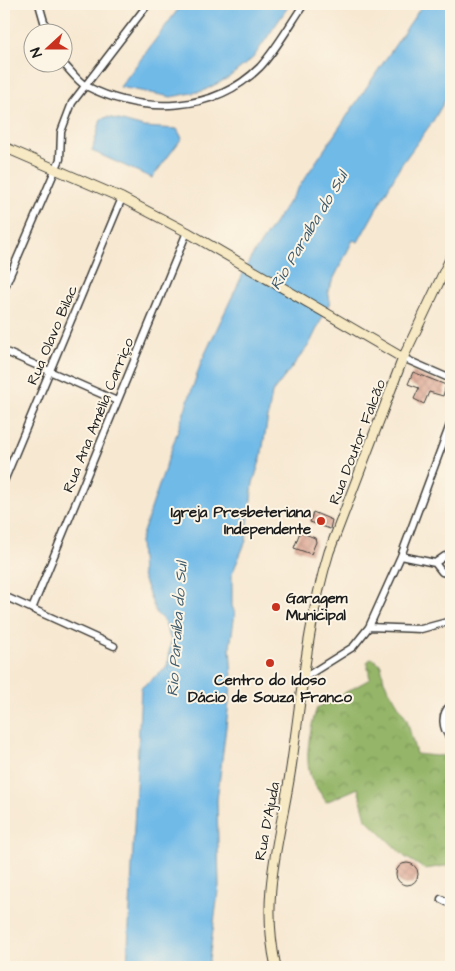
<svg xmlns="http://www.w3.org/2000/svg" width="455" height="971" viewBox="0 0 455 971" font-family="'Architects Daughter',sans-serif">
  <style>
    .forest { fill: url(#forest-crowns); stroke: #586942 }
    .water { fill: #6fbae8; stroke: #466b82 }
    .building { fill: url(#building-cross-hatch) }
    .lines { fill: none; stroke-linecap: round; stroke-linejoin: round }
    .street-casing { stroke: #3d3b37; stroke-width: 9 }
    .secondary-casing { stroke: #3d3b37; stroke-width: 11 }
    .street { stroke: #fff; stroke-width: 6 }
    .secondary { stroke: #f6e9c3; stroke-width: 9 }
    .poi-dot { fill: #c8321e; stroke: #fcf5e5; stroke-width: 2 }
    .labels { text-anchor: middle; stroke-width: 4; stroke-linejoin: round; paint-order: stroke }
    .street-label { font-size: 15px; fill: #1c1c1c; stroke: #fcf5e5 }
    .poi-label { font-size: 15px; font-weight: bold; fill: #1c1c1c; stroke: #fcf5e5; text-anchor: end }
    .water-label { font-size: 16px; font-style: italic; fill: #3d5b6e; stroke: #fcf5e5 }
  </style>
  <defs>
    <pattern id="forest-crowns" width="20" height="18" patternUnits="userSpaceOnUse" patternTransform="scale(1.25)"><rect width="20" height="18" fill="#95b669"/><path d="M2 6a3 3 0 1 1 6 0M12 15a3 3 0 1 1 6 0" fill="none" stroke="#799356"/></pattern>
    <pattern id="building-cross-hatch" width="8" height="8" patternUnits="userSpaceOnUse" patternTransform="scale(1.25)"><rect width="8" height="8" fill="#dba18e"/><path d="M0 0l8 8M0 8l8-8" fill="none" stroke="#bb8a7a"/></pattern>
  </defs>
  <rect width="100%" height="100%" fill="#fcf5e5"/>
  <filter id="ink" filterUnits="userSpaceOnUse"><feTurbulence type="fractalNoise" baseFrequency=".02" numOctaves="2"/><feDisplacementMap in="SourceGraphic" scale="10" xChannelSelector="R" yChannelSelector="G"/><feConvolveMatrix kernelMatrix="1 2 1 2 8 2 1 2 1" color-interpolation-filters="sRGB"/></filter>
  <filter id="wash" filterUnits="userSpaceOnUse"><feTurbulence type="fractalNoise" baseFrequency=".0096" numOctaves="4" result="noise"/><feDisplacementMap in="SourceGraphic" scale="20" xChannelSelector="R" yChannelSelector="G"/><feGaussianBlur stdDeviation="1.12" result="paint"/><feColorMatrix in="noise" values="0 0 0 0 0 0 0 0 0 0 0 0 0 0 0 0 0 1.4 0 .05"/><feComposite in="paint" operator="in"/></filter>
  <g filter="url(#wash)">
    <rect width="100%" height="100%" fill="#f7e8d1"/>
    <path class="forest" d="M372,658L381,665L384,681L407,720L416,754L436,756L451,755V865L425,869L405,857L366,819L358,788L326,802C322,794 314,786 311,778C304,757 310,728 317,708L370,679L367,662Z"/>
    <path class="water" d="M182,4H290L253,58L228,78L203,91L171,97L120,87Z
      M423,4H451V90L433,121L401,165L358,242L353,240L328,290L330,302L309,345L272,393L261,458L253,483L246,541L232,574V606L235,613L230,647L232,678L217,800L219,886L208,967H127L141,688L167,667L171,640L164,621L156,613L142,575L140,541L202,360L250,259Z
      M108,117L144,127L177,129L182,138L152,178L92,151L101,119Z"/>
    <g id="blocks">
      <path class="building" d="M413,372L446,385L443,396L429,392L424,404L414,399L419,388L408,384Z
        M313,512L332,520L330,529L310,522Z
        M300,532L315,538L316,542L311,554L294,548Z
        M396 874a11 11 0 1 1 22 0a11 11 0 1 1-22 0Z"/>
    </g>
  </g>
  <g filter="url(#ink)">
    <use href="#blocks" fill-opacity="0" stroke="#3d3b37" stroke-width="1"/>
    <g class="lines">
      <g class="street-casing">
        <path id="street" d="M39,4L47,32
          M62,62C69,69 78,82 86,86C143,115 214,113 260,67C276,50 291,23 304,4
          M4,289L60,159L61,132L72,103L148,4
          M4,351L117,401
          M403,358L451,379
          M4,481L122,198
          M401,556L435,563
          M435,563L442,572L451,574
          M435,563L445,556L451,557
          M4,596L114,646
          M32,609L187,232
          M369,627L421,629L451,621
          M302,679L353,647L369,627L401,556L451,422
          M451,705C440,714 442,729 451,739
          M441,899L451,904"/>
      </g>
      <g class="secondary-casing">
        <path id="secondary" d="M4,147L122,198L187,232L403,358
          M276,967C259,891 282,835 292,761C302,691 308,621 329,552L403,358L451,257"/>
      </g>
      <use href="#street" class="street"/>
      <use href="#secondary" class="secondary"/>
    </g>
  </g>
  <g class="poi-dot">
    <circle cx="321" cy="521" r="5"/>
    <circle cx="276" cy="607" r="5"/>
    <circle cx="270" cy="663" r="5"/>
  </g>
  <g class="labels">
    <g class="street-label">
      <text transform="translate(52 335) rotate(-67)" y="5">Rua Olavo Bilac</text>
      <text transform="translate(98 415) rotate(-68)" y="5">Rua Ana Amélia Carriço</text>
      <text transform="translate(357 442) rotate(-69)" y="5">Rua Doutor Falcão</text>
      <text transform="translate(267 821) rotate(-79)" y="5">Rua D'Ajuda</text>
    </g>
    <g class="poi-label">
      <text x="311" y="517">Igreja Presbeteriana<tspan x="311" dy="17">Independente</tspan></text>
      <text x="286" y="603" text-anchor="start">Garagem<tspan x="286" dy="17">Municipal</tspan></text>
      <text x="270" y="685" text-anchor="middle">Centro do Idoso<tspan x="270" dy="17">Dácio de Souza Franco</tspan></text>
    </g>
    <g class="water-label">
      <text transform="translate(308 230) rotate(-59)" y="6">Rio Paraíba do Sul</text>
      <text transform="translate(176 629) rotate(-86)" y="6">Rio Paraíba do Sul</text>
    </g>
  </g>
  <rect width="455" height="971" fill="none" stroke="#fcf5e5" stroke-width="20"/>
  <g transform="translate(48 48) rotate(249)"><circle r="24" fill="#fcf5e5" stroke="#a29e95"/>
  <path d="M0-4L9 19L0 12L-9 19Z" fill="#c8321e"/>
  <text y="-8" font-size="14" font-weight="bold" text-anchor="middle" fill="#1c1c1c">N</text>
  </g>
</svg>
